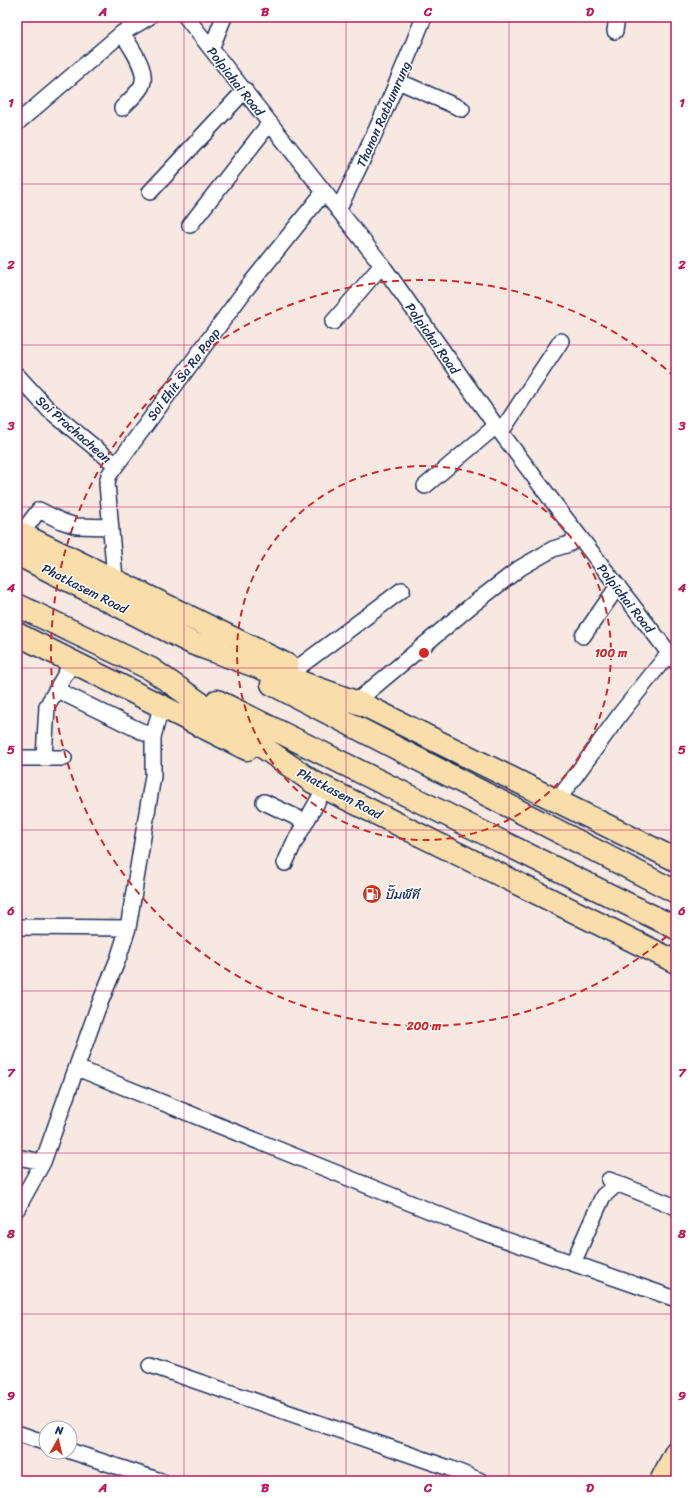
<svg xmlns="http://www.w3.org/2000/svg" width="693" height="1498" viewBox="0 0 693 1498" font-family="Sriracha,'Playpen Sans Thai',sans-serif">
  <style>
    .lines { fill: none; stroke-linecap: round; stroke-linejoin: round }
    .minor-casing { stroke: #1b2f5e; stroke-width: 18 }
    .highway-casing { stroke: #1b2f5e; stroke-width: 25 }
    .minor { stroke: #fff; stroke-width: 15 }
    .highway { stroke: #f9deab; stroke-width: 22 }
    .grid { fill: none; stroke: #c2185b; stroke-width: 1; stroke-opacity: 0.55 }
    .ring { fill: none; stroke: #d62828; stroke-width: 2; stroke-dasharray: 7 5 }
    .labels { text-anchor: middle; stroke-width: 3; stroke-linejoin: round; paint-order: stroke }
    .street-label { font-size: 13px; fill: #1b2f5e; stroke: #fff }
    .poi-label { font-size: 13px; fill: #1b2f5e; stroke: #fff; text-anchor: start }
    .centre { fill: #d62828; stroke: #fff; stroke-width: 2 }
    .ring-label { font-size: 12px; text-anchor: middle; font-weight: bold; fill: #d62828; stroke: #fff; stroke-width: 3; stroke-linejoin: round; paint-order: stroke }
    .neatline { fill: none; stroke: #c2185b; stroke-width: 1.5 }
    .grid-label { font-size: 13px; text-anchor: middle; font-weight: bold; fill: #c2185b }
  </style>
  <rect width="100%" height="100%" fill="#f8e8e2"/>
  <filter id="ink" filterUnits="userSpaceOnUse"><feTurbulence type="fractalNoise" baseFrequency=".025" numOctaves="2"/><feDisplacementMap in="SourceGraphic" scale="8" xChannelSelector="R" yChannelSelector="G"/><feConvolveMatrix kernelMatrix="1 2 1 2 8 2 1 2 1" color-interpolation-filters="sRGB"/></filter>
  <g filter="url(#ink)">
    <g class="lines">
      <g class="minor-casing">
        <path id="minor" d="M186,17L382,265L496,426L562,514L676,662
          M615,31L617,17
          M122,33C130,46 150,72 141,87C136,95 128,102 122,108
          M211,49L224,17
          M398,81L462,109
          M17,123L122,33L149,17
          M150,192L245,90
          M338,210C370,147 398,82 424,17
          M190,225L269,124
          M333,322L382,265
          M17,375L48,409L116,465
          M501,432L561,341
          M425,486L496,426
          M21,534L39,510L61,521L76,526L110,527
          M115,579L107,483L109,475L246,289L324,192
          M583,636L618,586
          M296,669L402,590
          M57,690L153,737
          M357,701L472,605L520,568L553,549L569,544L579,536
          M44,757L47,706L73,661
          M17,758H64
          M557,801L621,713L669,653
          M264,802L306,822
          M285,863L294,843L325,788
          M17,927L128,928
          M77,1068L477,1230L676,1299
          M17,1157L43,1162
          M609,1180L676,1207
          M17,1209L43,1162L97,1010L118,959L128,928L153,776V737L161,707
          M573,1263L603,1196L618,1183
          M150,1365L449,1468L481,1481
          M17,1433L46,1443
          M70,1451L161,1481"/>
      </g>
      <g class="highway-casing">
        <path id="highway" d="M17,532L287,665
          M17,554L194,644L364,705L676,860
          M17,605L151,669L313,782L676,962
          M17,634L247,749
          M272,684L676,892
          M217,701L676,928
          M661,1481L676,1452"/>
      </g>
      <use href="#minor" class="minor"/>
      <use href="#highway" class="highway"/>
    </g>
  </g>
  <path class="grid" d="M184,17V1481M346,17V1481M509,17V1481M17,184H676M17,345H676M17,507H676M17,668H676M17,830H676M17,991H676M17,1153H676M17,1314H676"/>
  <g class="ring">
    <circle cx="424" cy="653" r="187"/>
    <path d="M676 928A373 373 0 1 1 676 378"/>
  </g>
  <defs>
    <g id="fuel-disc" transform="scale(1)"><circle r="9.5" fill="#c8321e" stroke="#fff"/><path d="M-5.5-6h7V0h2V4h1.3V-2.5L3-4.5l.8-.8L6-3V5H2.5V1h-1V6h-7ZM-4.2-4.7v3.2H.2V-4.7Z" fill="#fff"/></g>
  </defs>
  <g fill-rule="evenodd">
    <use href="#fuel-disc" x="372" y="894"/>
  </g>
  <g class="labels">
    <g class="street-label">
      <text transform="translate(236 81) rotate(52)" y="5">Polpichai Road</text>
      <text transform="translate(383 114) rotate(-66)" y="5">Thanon Ratbumrung</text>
      <text transform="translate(433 338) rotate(55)" y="5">Polpichai Road</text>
      <text transform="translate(183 374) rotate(-53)" y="5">Soi Ehit Sa Ra Paap</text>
      <text transform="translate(74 429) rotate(41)" y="5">Soi Prachachean</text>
      <text transform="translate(85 588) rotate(27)" y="5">Phatkasem Road</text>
      <text transform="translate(626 598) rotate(52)" y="5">Polpichai Road</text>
      <text transform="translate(340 793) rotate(28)" y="5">Phatkasem Road</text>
    </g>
    <g class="poi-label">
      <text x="386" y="899">ปั๊มพีที</text>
    </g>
  </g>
  <circle cx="424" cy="653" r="6" class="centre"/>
  <g class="ring-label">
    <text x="611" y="657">100 m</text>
    <text x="424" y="1030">200 m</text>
  </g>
  <rect width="693" height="1498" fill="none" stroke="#fff" stroke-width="44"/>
  <g transform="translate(58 1440) rotate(8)"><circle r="19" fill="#ffffff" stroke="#a4acbf"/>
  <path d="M0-3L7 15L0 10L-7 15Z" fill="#c8321e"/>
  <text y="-6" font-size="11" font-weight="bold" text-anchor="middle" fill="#1b2f5e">N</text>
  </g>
  <rect x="22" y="22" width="649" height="1454" class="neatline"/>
  <g class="grid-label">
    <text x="103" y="16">A</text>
    <text x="265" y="16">B</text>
    <text x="428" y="16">C</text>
    <text x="590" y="16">D</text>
    <text x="11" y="107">1</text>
    <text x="682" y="107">1</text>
    <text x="11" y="269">2</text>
    <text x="682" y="269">2</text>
    <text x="11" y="430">3</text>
    <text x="682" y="430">3</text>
    <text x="11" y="592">4</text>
    <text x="682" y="592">4</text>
    <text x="11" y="754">5</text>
    <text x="682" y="754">5</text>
    <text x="11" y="915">6</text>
    <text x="682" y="915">6</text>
    <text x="11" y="1077">7</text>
    <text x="682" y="1077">7</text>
    <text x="11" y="1238">8</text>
    <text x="682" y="1238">8</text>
    <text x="11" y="1400">9</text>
    <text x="682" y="1400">9</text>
    <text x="103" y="1492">A</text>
    <text x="265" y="1492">B</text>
    <text x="428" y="1492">C</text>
    <text x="590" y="1492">D</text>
  </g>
</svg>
